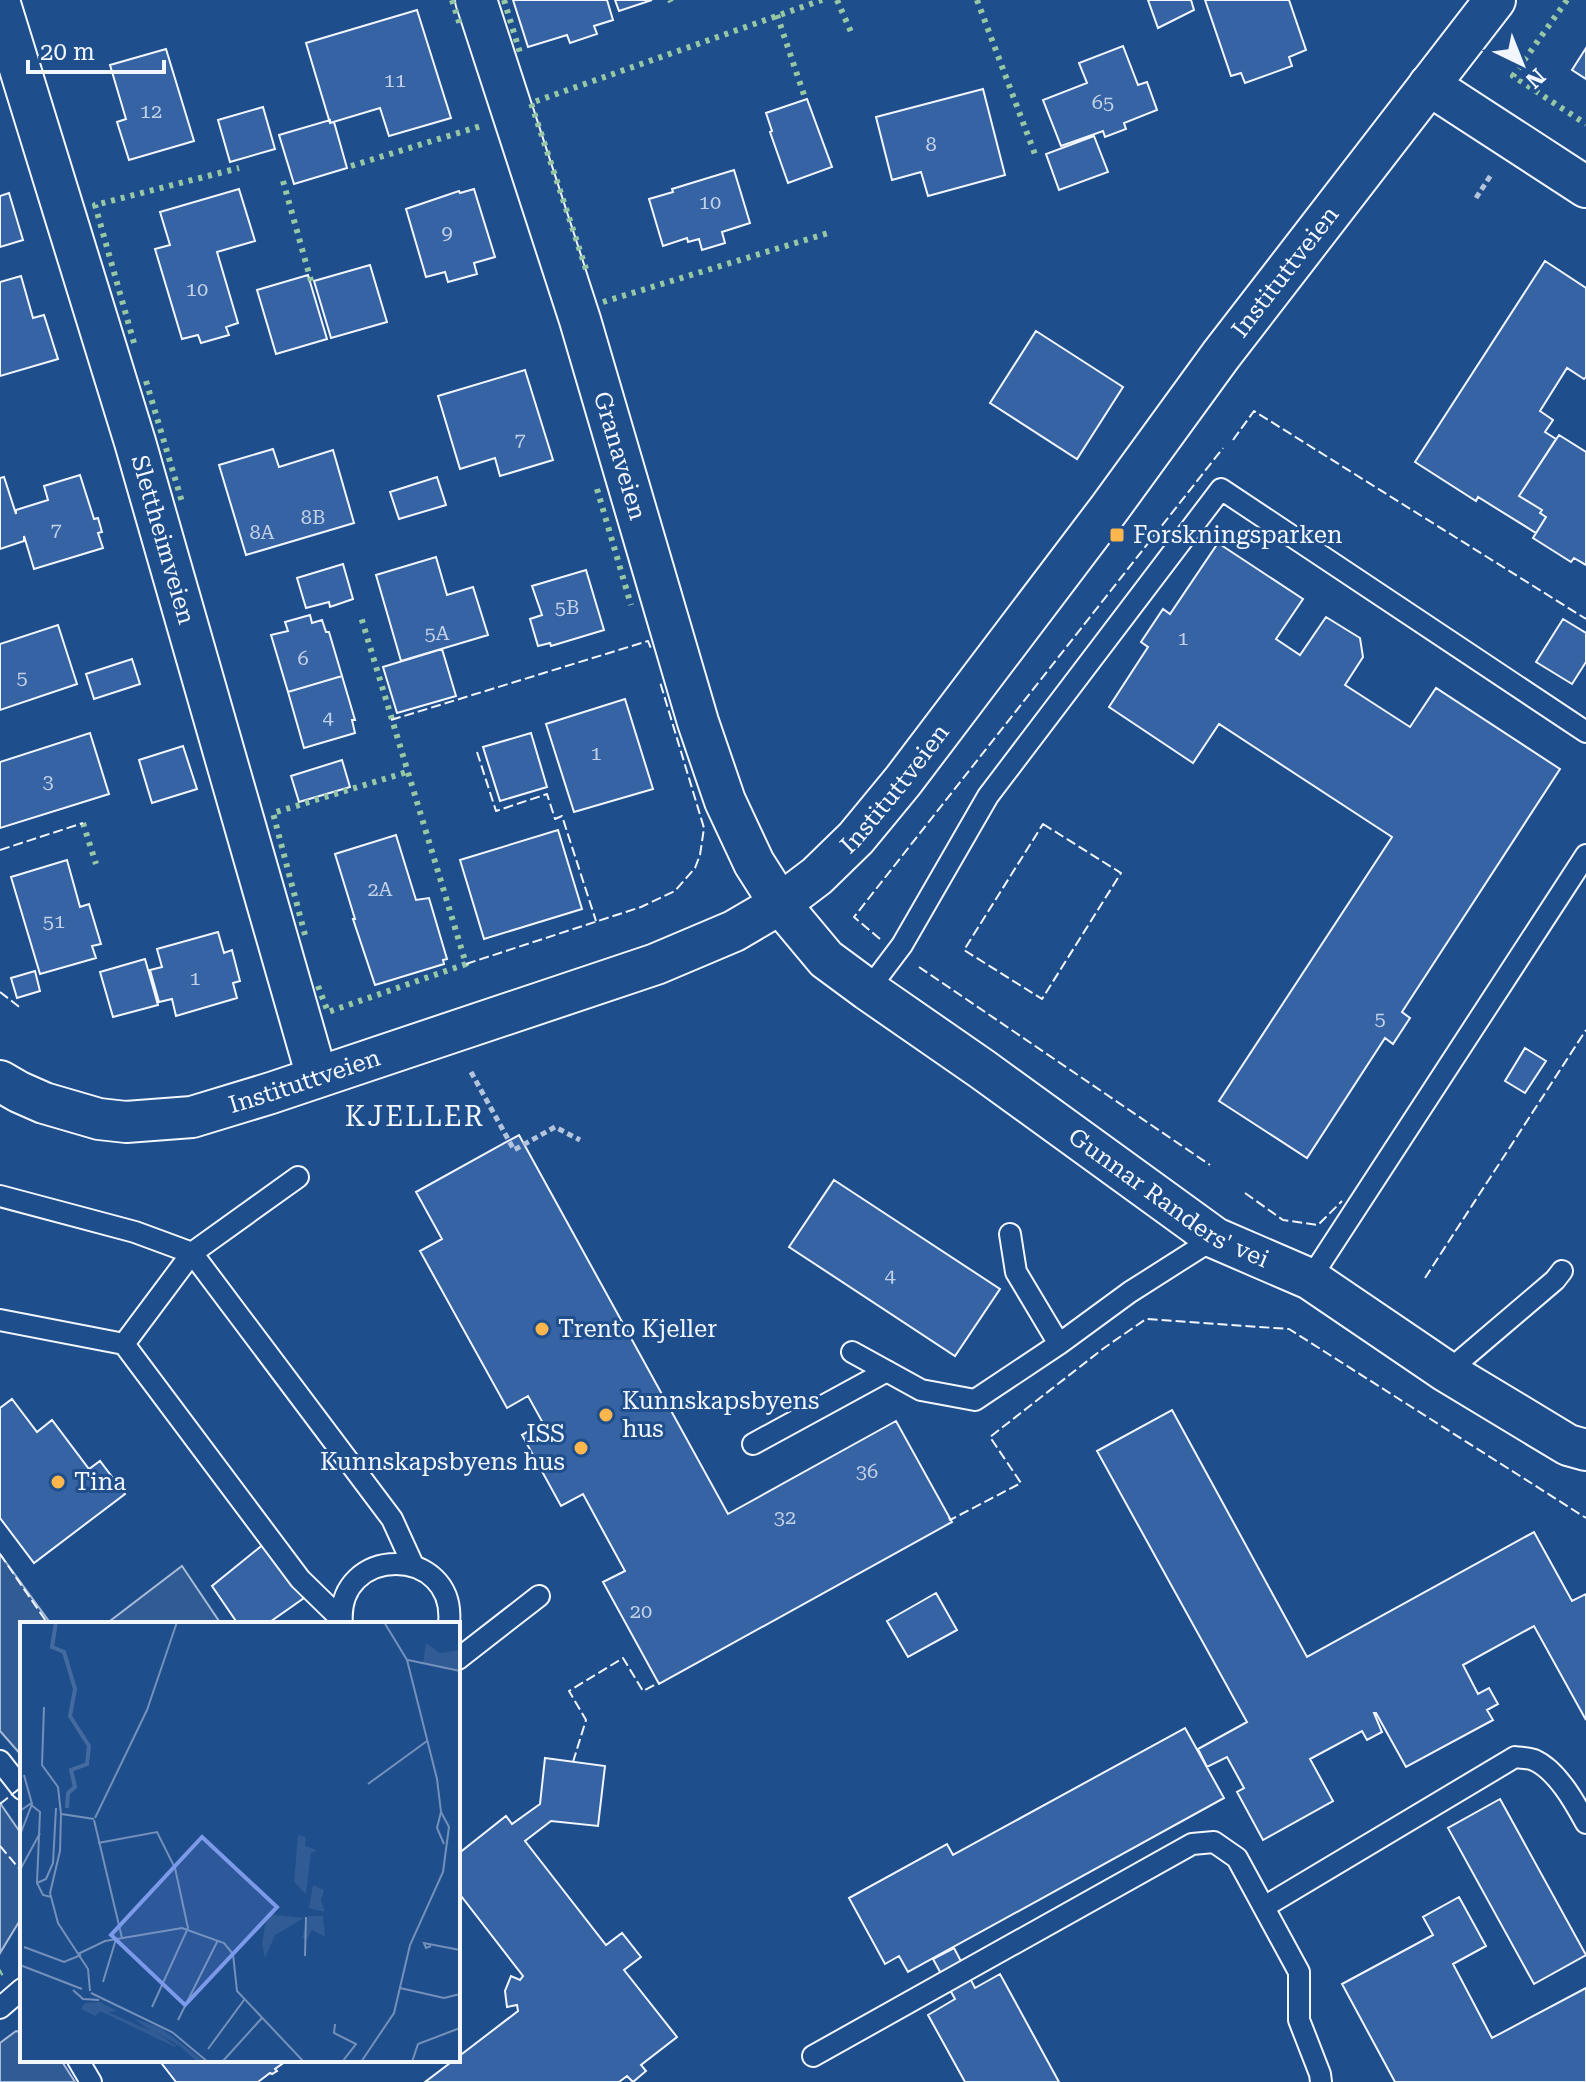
<svg xmlns="http://www.w3.org/2000/svg" width="1586" height="2082" viewBox="0 0 1586 2082" font-family="'Roboto Serif',serif">
  <style>
    .green { fill: #305b95; stroke: #a8bbd7; stroke-width: 2 }
    .building { fill: #3563a3; stroke: #f2f6ff; stroke-width: 2 }
    .lines { fill: none; stroke-linecap: round; stroke-linejoin: round }
    .lane-casing { stroke: #f2f6ff; stroke-width: 24 }
    .street-casing { stroke: #f2f6ff; stroke-width: 44 }
    .path { stroke: #b3c4dc; stroke-width: 5; stroke-dasharray: 6 4; stroke-linecap: butt }
    .lane { stroke: #1f4e8c; stroke-width: 20 }
    .street { stroke: #1f4e8c; stroke-width: 40 }
    .hedge { stroke: #97c8a6; stroke-width: 6; stroke-dasharray: 4 6; stroke-linecap: butt }
    .fence { stroke: #f2f6ff; stroke-width: 2; stroke-dasharray: 10 4; stroke-linecap: butt }
    .poi-dot { fill: #ffb74d; stroke: #1f4e8c; stroke-width: 3 }
    .labels { text-anchor: middle; stroke-width: 6; stroke-linejoin: round; paint-order: stroke }
    .number-label { font-size: 20px; fill: #c3d1e8 }
    .street-label { font-size: 24px; fill: #f2f6ff; stroke: #1f4e8c }
    .poi-label { font-size: 24px; fill: #f2f6ff; stroke: #1f4e8c; text-anchor: start }
    .quarter-label { font-size: 28px; letter-spacing: 2px; fill: #f2f6ff; stroke: #1f4e8c }
    .inset-river { fill: none; stroke: #446ba0; stroke-width: 4 }
    .inset-road { fill: none; stroke: #7391ba; stroke-width: 2 }
    .view { fill: #7d9aea; fill-opacity: 0.15; stroke: #7d9aea; stroke-width: 4 }
    .inset-edge { fill: none; stroke: #f2f6ff; stroke-width: 4 }
  </style>
  <rect width="100%" height="100%" fill="#1f4e8c"/>
  <path class="green" d="M0,1554L51,1624H22V1756L0,1731Z
    M182,1566L221,1624H106Z
    M0,1803L22,1835V1917L0,1953Z
    M16,2031L22,2033V2060H61L75,2082H0V2043Z"/>
  <path class="building" d="M513,0H607L613,20L594,26L597,34L570,43L567,35L528,47Z
    M615,0H652L619,11Z
    M1148,0H1191L1194,10L1158,28Z
    M1205,0H1289L1306,50L1289,57L1292,66L1245,83L1241,73L1231,76Z
    M417,10L451,118L389,136L380,108L330,123L306,43Z
    M1123,46L1138,85L1147,82L1157,110L1124,123L1126,129L1105,137L1103,131L1061,146L1043,100L1087,83L1079,63Z
    M1586,48V79L1572,70Z
    M166,49L194,141L129,160L117,122L126,119L110,65Z
    M983,89L1005,175L928,196L921,172L892,180L876,117Z
    M807,99L832,167L788,183L770,132L772,131L766,113Z
    M263,107L275,149L230,162L218,120Z
    M330,120V123L334,122L347,168L294,184L279,135Z
    M1094,136L1108,172L1059,190L1046,154Z
    M734,170L750,223L722,232L725,243L702,250L699,239L688,242L687,238L663,246L649,199L673,192L672,189Z
    M239,189L255,241L217,252L238,323L226,327L229,335L201,343L198,335L182,339L155,249L170,245L160,212Z
    M474,189L495,257L474,263L477,274L448,282L445,272L426,277L406,209L459,191L460,193Z
    M9,193L23,240L0,247V196Z
    M1545,261L1586,288V377L1584,379L1567,368L1540,411L1553,420L1545,432L1556,439L1519,496L1542,510L1540,513L1546,517L1536,533L1478,497L1476,501L1415,462Z
    M370,265L387,322L331,338L314,281Z
    M308,275L327,339L276,354L257,290Z
    M21,276L33,318L44,315L58,359L0,376V282Z
    M1036,331L1123,387L1077,459L990,403Z
    M525,370L553,460L500,476L495,458L460,469L438,396Z
    M1559,435L1586,452V565L1574,558L1571,562L1533,538L1546,517L1540,513L1542,510L1519,496Z
    M273,449L279,467L333,450L354,523L246,555L219,465Z
    M80,475L94,519L98,518L102,532L98,533L103,548L34,569L24,536V541L0,549V478L4,477L16,514V510L48,500L44,486Z
    M437,477L446,505L399,519L390,492Z
    M1218,543L1303,599L1276,639L1300,655L1326,617L1360,638L1363,657L1345,685L1410,727L1436,688L1560,769L1402,1012L1410,1018L1393,1044L1385,1038L1307,1158L1219,1101L1392,837L1219,724L1193,763L1109,707L1148,647L1141,642L1163,609L1170,614Z
    M436,557L447,595L473,587L488,635L401,661L376,575Z
    M343,564L353,599L330,607L329,602L306,608L297,578Z
    M586,570L604,630L551,646L550,643L538,646L530,619L542,615L532,586Z
    M310,615L312,623L322,620L326,632H329L342,676L288,692L271,635L288,631L285,622Z
    M1563,619L1586,633V662L1572,684L1536,662Z
    M58,625L77,684L0,710V644Z
    M442,649L456,696L397,713L383,667Z
    M132,659L140,684L94,699L86,674Z
    M342,676L355,720H352L355,733L304,748L288,692Z
    M625,699L653,789L574,812L546,724Z
    M90,733L109,794L0,828V762Z
    M531,733L547,787L500,801L483,747Z
    M183,746L197,789L152,803L139,760Z
    M342,760L350,787L299,802L291,776Z
    M558,830L582,909L484,939L460,860Z
    M396,835L416,900L429,898L447,959L443,960L444,964L375,985L353,919H355L335,854Z
    M67,860L80,907L89,904L101,944L92,946L96,958L40,974L11,877Z
    M218,932L224,953L232,950L240,981L233,983L237,998L176,1016L172,999L159,1002L150,970L162,967L157,949Z
    M145,959L158,1005L113,1017L100,972Z
    M35,971L40,991L17,998L11,978Z
    M1525,1048L1546,1061L1525,1093L1505,1081Z
    M519,1135L728,1514L896,1421L952,1522L659,1684L603,1582L625,1571L602,1529L583,1494L561,1506L522,1435L543,1423L528,1396L507,1408L420,1251L442,1239L416,1192Z
    M834,1180L1000,1289L955,1356L789,1247Z
    M12,1399L37,1432L52,1420L89,1469L100,1461L125,1494L34,1563L0,1518V1408Z
    M1172,1410L1307,1657L1534,1532L1572,1601L1586,1594V1720L1534,1626L1463,1665L1478,1694L1489,1688L1498,1704L1487,1710L1493,1720L1406,1767L1376,1713H1374L1382,1732L1367,1740L1362,1731L1310,1759L1333,1801L1263,1840L1237,1792L1244,1788L1227,1757L1207,1767L1198,1749L1247,1722L1097,1451Z
    M265,1543L304,1598L267,1624H238L212,1586Z
    M936,1593L957,1630L908,1657L887,1621Z
    M1185,1728L1224,1798L908,1972L899,1956L885,1964L849,1898L947,1844L953,1855Z
    M545,1758L605,1766L598,1826L551,1821L525,1841L606,1945L622,1933L641,1957L624,1970L677,2037L641,2065L646,2071L633,2082L627,2076L619,2082H425L454,2060H458V2057L518,2011L517,2005L507,2007L505,1991L511,1976L520,1980L523,1976L458,1892V1854L506,1816L512,1824L540,1804Z
    M1500,1799L1586,1955L1534,1984L1448,1828Z
    M1459,1897L1486,1946L1453,1964L1492,2038L1586,1988V2082H1395L1342,1984L1433,1935L1423,1917Z
    M954,1948L975,1988L1000,1974L1059,2082H965L928,2015L955,1999L933,1959Z
    M159,2060H279L282,2064L275,2069L277,2071L272,2074L270,2073L258,2082H176Z"/>
  <g class="lines">
    <g class="lane-casing">
      <path id="lane" d="M868,990L902,945L988,796L1221,489L1586,732
        M0,1196L135,1232L192,1253L392,1519L413,1565
        M1010,1234L1016,1272L1059,1344
        M1310,1279L1586,855
        M0,1320L124,1344L300,1579L341,1619
        M124,1344L192,1253L298,1177
        M852,1352L921,1390L975,1400L1059,1344L1130,1292L1215,1238
        M1447,1372L1555,1280L1562,1271
        M753,1444L887,1371
        M342,1624C335,1544 457,1544 449,1624
        M458,1659L539,1596
        M0,1761L22,1789
        M1264,1907L1515,1757C1521,1758 1529,1758 1534,1760C1557,1770 1575,1803 1586,1823
        M0,2008L22,1989
        M813,2056L1192,1844L1214,1842L1237,1858L1299,1972V2020L1320,2074L1321,2082
        M78,2060L91,2082"/>
    </g>
    <g class="street-casing">
      <g id="street">
        <path id="s1" d="M476,0L580,320L698,722L725,801L754,863L780,904L826,959L868,990L982,1069L1215,1238L1310,1279L1447,1372L1568,1445L1586,1450"/>
        <path id="s2" d="M0,4L135,442L317,1077"/>
        <path d="M1429,85L1586,187"/>
        <path id="s3" d="M0,1081L19,1092L44,1103L99,1119L126,1122L192,1117L271,1093L656,964L734,931L780,904L817,876L856,838L903,781L1109,509L1221,355L1495,0"/>
      </g>
    </g>
    <path class="path" d="M1476,198L1491,175
      M471,1072L514,1150L555,1127L580,1140"/>
    <use href="#lane" class="lane"/>
    <use href="#street" class="street"/>
    <path class="hedge" d="M452,0L461,28
      M504,0L521,56
      M670,0L671,2
      M837,0L851,32
      M977,0L1036,157
      M1567,0L1513,76L1586,124
      M777,15L805,98
      M351,166L484,125
      M283,181L311,281
      M586,269L531,103L822,0
      M603,302L828,233
      M134,343L95,205L239,168
      M146,381L182,502
      M597,489L631,605
      M83,823L96,864
      M305,935L273,813L407,772
      M318,986L328,1012L466,964L361,617
      M0,1973L2,1972"/>
    <path class="fence" d="M1233,440L1254,411L1586,619
      M391,720L648,641L652,651
      M477,752L496,811L547,794L555,819L562,816L596,921
      M1043,824L1121,873L1042,999L964,950Z
      M0,850L83,823
      M880,939L854,917L1223,448
      M466,964L641,907L675,891L695,868L700,855L704,828L660,682
      M919,967L1210,1165
      M0,992L22,1009
      M1245,1193L1283,1220L1318,1225L1342,1201
      M1425,1278L1586,1030
      M949,1517L950,1520L1021,1483L990,1437L1104,1348L1146,1319L1289,1329L1586,1518
      M0,1554L48,1624
      M573,1762L586,1720L569,1691L623,1658L643,1691L656,1684
      M0,1804L19,1789
      M0,1846L22,1872"/>
  </g>
  <g class="poi-dot">
    <rect x="1109" y="527" width="16" height="16" rx="4"/>
    <circle cx="542" cy="1329" r="8"/>
    <circle cx="606" cy="1415" r="8"/>
    <circle cx="581" cy="1448" r="8"/>
    <circle cx="58" cy="1482" r="8"/>
  </g>
  <g class="labels">
    <g class="number-label">
      <text x="395" y="87">11</text>
      <text x="1103" y="109">65</text>
      <text x="151" y="118">12</text>
      <text x="931" y="151">8</text>
      <text x="710" y="209">10</text>
      <text x="447" y="239">9</text>
      <text x="197" y="296">10</text>
      <text x="520" y="447">7</text>
      <text x="313" y="524">8B</text>
      <text x="56" y="537">7</text>
      <text x="262" y="539">8A</text>
      <text x="567" y="614">5B</text>
      <text x="437" y="640">5A</text>
      <text x="1183" y="645">1</text>
      <text x="303" y="665">6</text>
      <text x="22" y="684">5</text>
      <text x="328" y="724">4</text>
      <text x="596" y="760">1</text>
      <text x="48" y="788">3</text>
      <text x="380" y="896">2A</text>
      <text x="54" y="928">51</text>
      <text x="195" y="985">1</text>
      <text x="1380" y="1025">5</text>
      <text x="890" y="1282">4</text>
      <text x="867" y="1478">36</text>
      <text x="785" y="1524">32</text>
      <text x="641" y="1618">20</text>
    </g>
    <g class="street-label">
      <text dy="8" stroke="none"><textPath href="#s3" startOffset="1638">Instituttveien</textPath></text>
      <text dy="8" stroke="none"><textPath href="#s1" startOffset="478">Granaveien</textPath></text>
      <text dy="8" stroke="none"><textPath href="#s2" startOffset="560">Slettheimveien</textPath></text>
      <text dy="8" stroke="none"><textPath href="#s3" startOffset="990">Instituttveien</textPath></text>
      <text dy="8" stroke="none"><textPath href="#s3" startOffset="318">Instituttveien</textPath></text>
      <text dy="8" stroke="none"><textPath href="#s1" startOffset="1446">Gunnar Randers' vei</textPath></text>
    </g>
    <g class="poi-label">
      <text x="1133" y="543">Forskningsparken</text>
      <text x="558" y="1337">Trento Kjeller</text>
      <text x="622" y="1409">Kunnskapsbyens<tspan x="622" dy="28">hus</tspan></text>
      <text x="565" y="1442" text-anchor="end">ISS<tspan x="565" dy="28">Kunnskapsbyens hus</tspan></text>
      <text x="74" y="1490">Tina</text>
    </g>
    <g class="quarter-label">
      <text x="415" y="1126">KJELLER</text>
    </g>
  </g>
  <g transform="translate(20 1622)">
    <rect width="440" height="440" fill="#1f4e8c"/>
    <path d="M406,21L420,31L440,28V49L403,41ZM278,213L286,215L285,224L297,228L291,231L286,272L274,260ZM293,263L304,268L301,279L305,290L289,286ZM247,292L284,296L255,313L245,336L242,322ZM288,294H303L305,315L292,308L287,317L282,316ZM80,380L97,389L88,390L131,409L113,396L141,406L183,438L177,440L161,425L134,409L156,424L155,425L80,389L75,394L61,387L65,381Z" fill="#305b95"/>
    <path class="inset-river" d="M36,0L32,25L44,30L55,67L50,94L69,124L67,142L51,148L55,165L48,171L47,186"/>
    <path class="inset-road" d="M364,0L387,38L417,157L421,190L417,206L424,222M388,38L440,49M24,85L22,143L38,165L41,192M348,162L407,119M0,189L10,182L20,190L17,261L23,273L31,275M75,196L127,88L157,0M74,198L102,316M0,213L12,182L4,153M78,221L137,210L155,246L168,306L132,385M0,248L20,211M17,261L26,257L33,241L36,186M411,324L406,326L404,321L440,328M4,325L44,340L61,333M58,332L85,319L162,306L204,321L213,332L217,369L284,440M285,334L286,295M0,343L62,367M83,360L96,317M380,366L424,376L440,372M53,368L63,377L79,378M70,369L68,347L38,301L30,271L40,229L41,192L74,197M71,371L152,410L188,440M158,398L198,318M315,402L314,411L336,422L322,440M188,427L224,378M202,440L242,396M341,440L374,391L390,323L423,250L429,205L421,190M392,440L398,422L440,406"/>
    <path class="view" d="M182,215L257,285L165,383L91,313Z"/>
    <rect width="440" height="440" class="inset-edge"/>
  </g>
  <g transform="translate(1522 64) rotate(137)" stroke="#1f4e8c" stroke-width="6" paint-order="stroke">
  <path d="M0-6L14 30L0 20L-14 30Z" fill="#f2f6ff"/>
  <text y="-12" font-size="22" font-weight="bold" text-anchor="middle" fill="#f2f6ff">N</text>
  </g>
  <path d="M28 60v12h136v-12" fill="none" stroke="#f2f6ff" stroke-width="4"/>
  <text x="40" y="60" font-size="24" fill="#f2f6ff" stroke="#1f4e8c" stroke-width="6" paint-order="stroke">20 m</text>
</svg>
